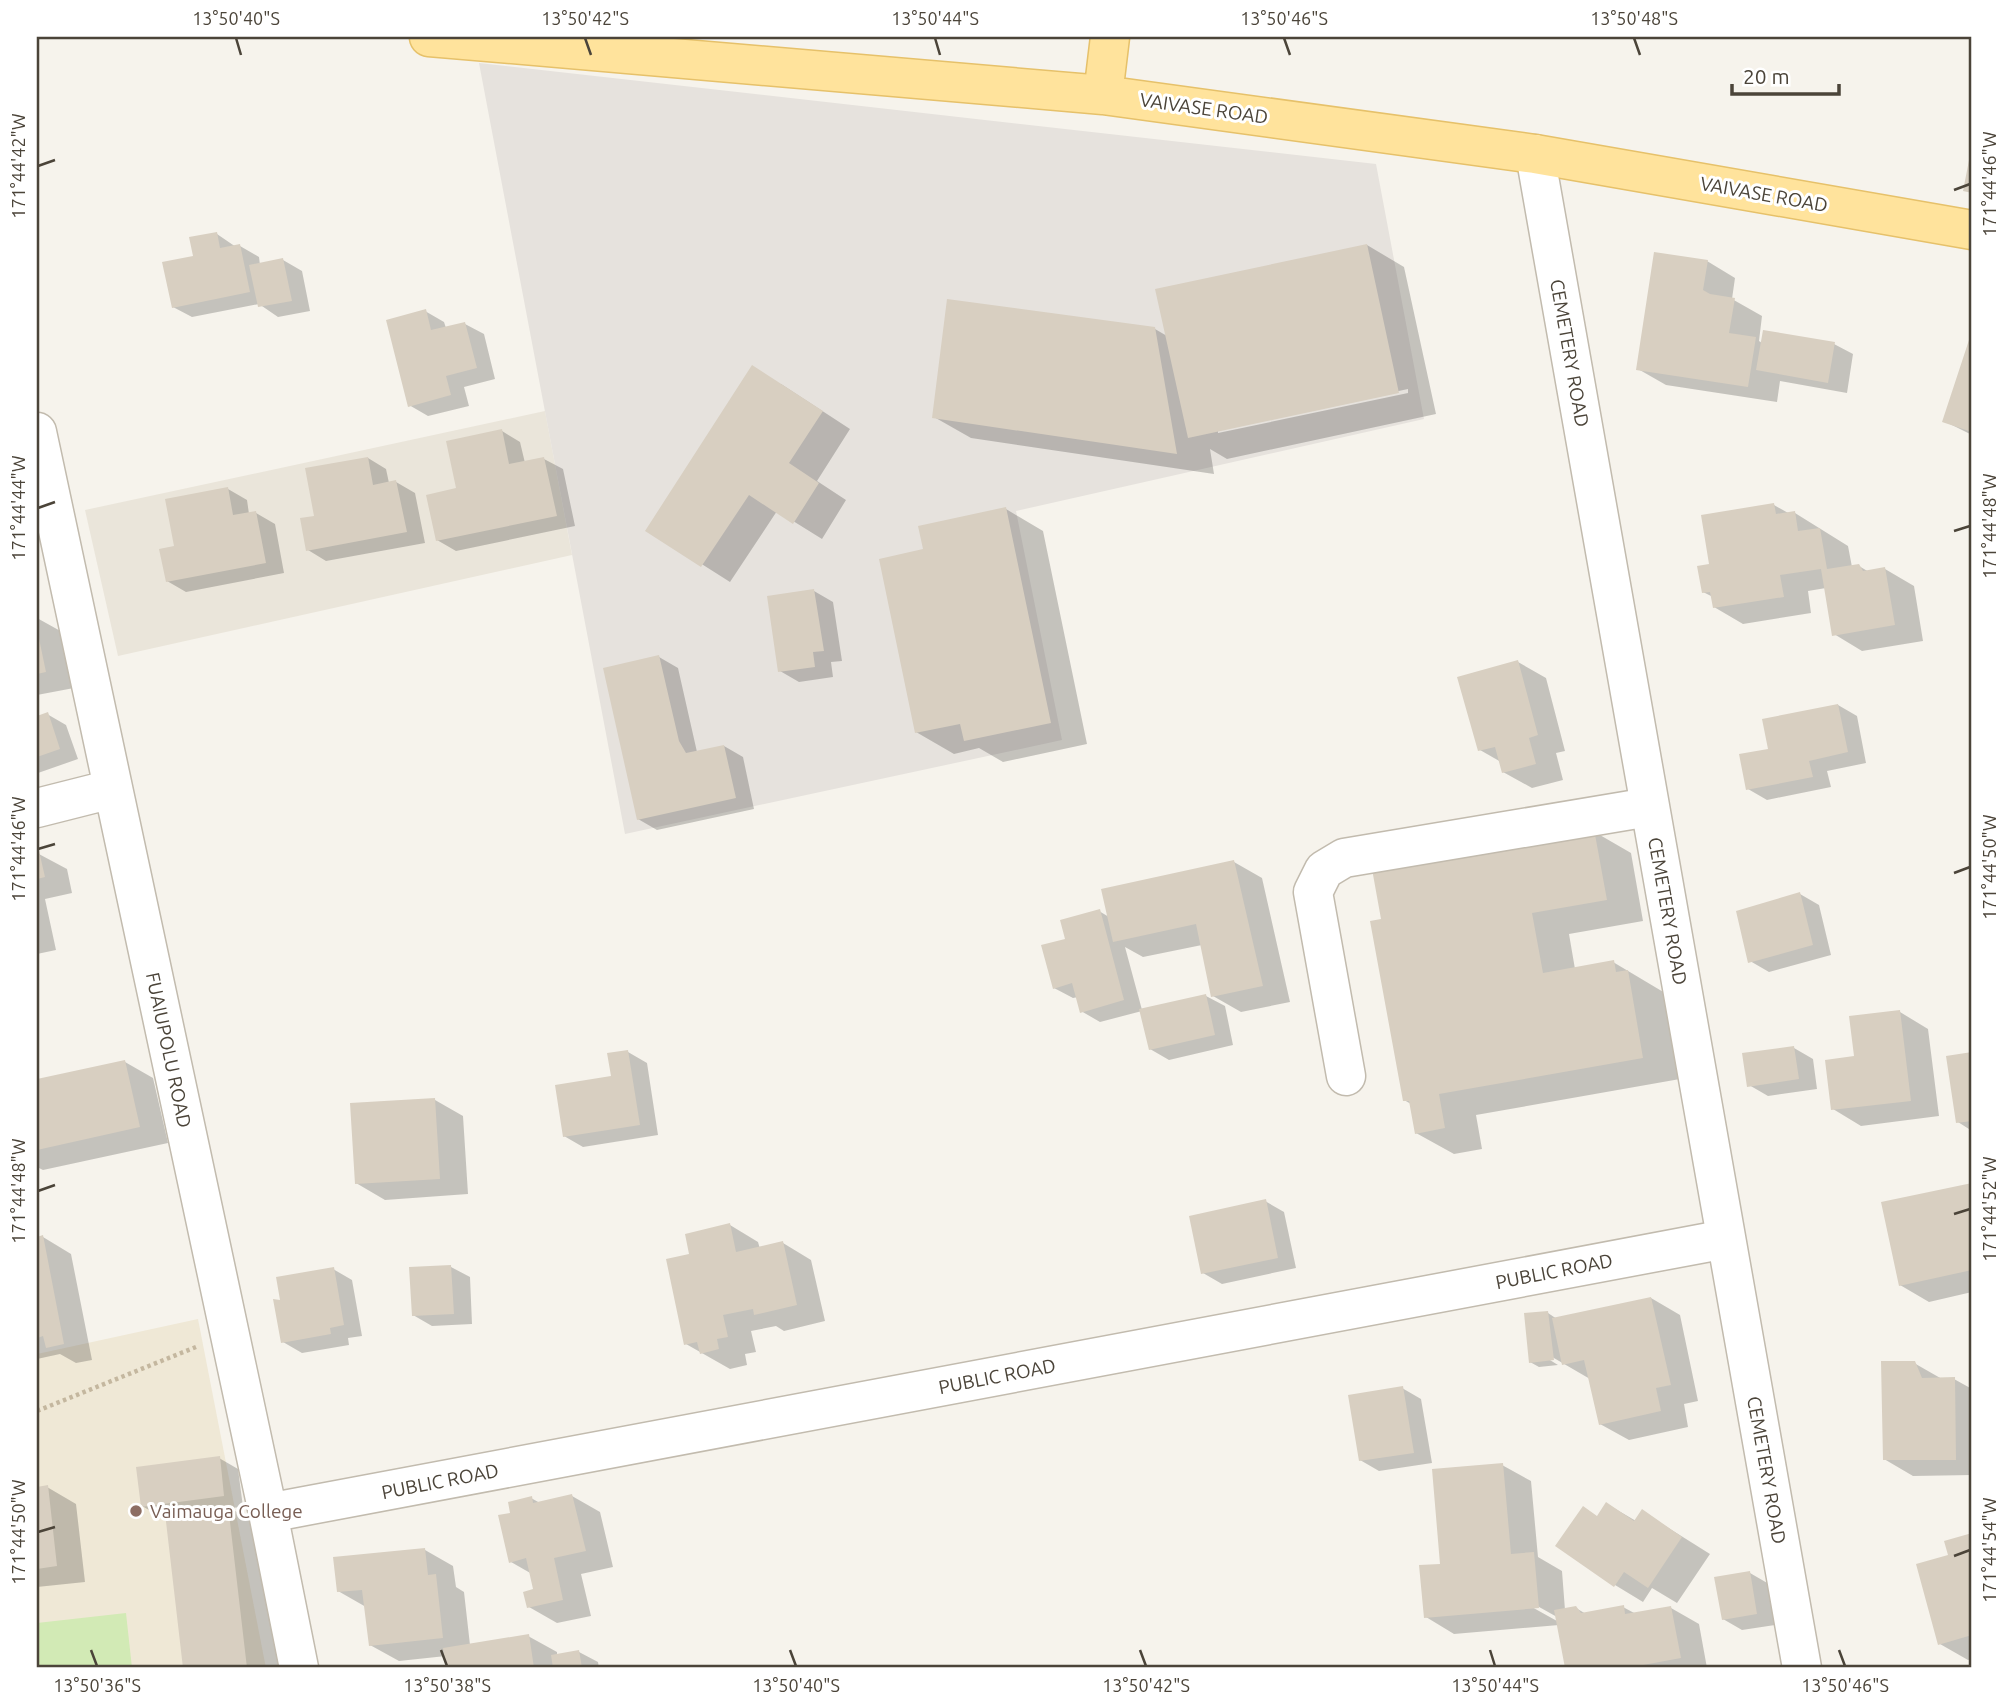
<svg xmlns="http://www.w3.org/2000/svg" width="2009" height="1705" viewBox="0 0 2009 1705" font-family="Ubuntu,sans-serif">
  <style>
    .residential { fill: #eae5da }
    .industrial { fill: #e6e2dd }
    .education { fill: #efe8d6 }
    .green { fill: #d2eab5 }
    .shadow { fill: #0003; fill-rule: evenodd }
    .building { fill: #d8cfc1 }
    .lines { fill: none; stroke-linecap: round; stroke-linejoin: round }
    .minor-casing { stroke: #c2bbae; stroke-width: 41 }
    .major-casing { stroke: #e6c16a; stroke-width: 41 }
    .path { stroke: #c4b79f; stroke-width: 4.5; stroke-dasharray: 3.5 3.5; stroke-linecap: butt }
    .minor { stroke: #fff; stroke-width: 38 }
    .major { stroke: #ffe39c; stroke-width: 38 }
    .ticks { fill: none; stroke: #4b4439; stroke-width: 2.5 }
    .education-dot { fill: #8d6e63; stroke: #fff; stroke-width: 2.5 }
    .labels { text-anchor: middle; stroke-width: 6; stroke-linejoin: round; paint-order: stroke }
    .street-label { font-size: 19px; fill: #4b4439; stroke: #fff }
    .education-label { font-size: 19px; fill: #785e54; stroke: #fff; text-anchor: start }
    .neatline { fill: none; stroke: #4b4439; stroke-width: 2.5 }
    .ticks-label { font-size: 18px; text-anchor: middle; fill: #4b4439 }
  </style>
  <rect width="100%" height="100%" fill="#f6f3ec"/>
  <path class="residential" d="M545,411L572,555L118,656L85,510Z"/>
  <path class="industrial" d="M479,63L1376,164L1424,419L1016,511L1062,740L625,834Z"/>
  <path class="education" d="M198,1319L266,1668H37V1354Z"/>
  <path class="green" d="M126,1613L132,1668H37V1623Z"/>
  <path class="shadow" d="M217,234L236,247L240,246L259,257L260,265L283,260L302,271L310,311L278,317L259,304L192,317L173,307L195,258Z
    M1367,245L1404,267L1436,414L1227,459L1210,449L1214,474L971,438L934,417L1155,329L1167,336ZM1408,389V393L1218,433V430Z
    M1707,261L1735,278L1732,299L1762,316L1759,341L1762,343L1834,344L1853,354L1847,393L1780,381L1777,402L1666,385L1638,369Z
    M425,311L444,322L446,328L465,324L484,334L495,379L464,387L469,406L428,416L409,405Z
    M1971,342L1972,343V435L1944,421Z
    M781,384L850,429L817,481L846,500L822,539L777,511L730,582L648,530Z
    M502,431L520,442L525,463L544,459L563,469L575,526L456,551L437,540L458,490Z
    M368,458L386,469L389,483L396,482L415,493L425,543L326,561L308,550L316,517Z
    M228,489L247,500L249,514L256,513L275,524L284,573L186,592L167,581L176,547Z
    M1774,505L1790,514L1795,513L1848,546L1852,567L1859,566L1869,572L1885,569L1914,586L1923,641L1862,651L1834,634L1826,588L1808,591L1811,613L1743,624L1714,607L1713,597L1703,592L1711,566Z
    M1006,509L1043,531L1087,744L1003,762L979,748L954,754L916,732L925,551Z
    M814,591L833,602L842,661L831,662L833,677L799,682L780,671Z
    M37,618L64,633L74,688L37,695Z
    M659,657L678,668L697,752L724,746L743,757L754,809L657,830L638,819Z
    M1518,662L1546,678L1565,751L1556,753L1563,780L1532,788L1503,772L1501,762L1480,750Z
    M1838,705L1857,716L1866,763L1827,771L1831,787L1767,800L1748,789L1770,750Z
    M47,714L66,725L78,759L38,773L37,717Z
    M1593,831L1631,853L1643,921L1569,934L1575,969L1613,962L1665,993L1680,1079L1476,1115L1482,1149L1454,1154L1416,1133L1411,1104L1404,1100L1383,920Z
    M37,853L67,869L72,893L45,899L56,950L37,954Z
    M1234,862L1262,878L1290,1002L1241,1012L1213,996L1202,945L1143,957L1125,947L1142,1010L1206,996L1225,1006L1233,1045L1169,1060L1150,1049L1142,1011L1100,1022L1081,1011L1078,997L1073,998L1054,988L1067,940L1099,911L1109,917Z
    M1800,894L1819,905L1831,955L1769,972L1750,961Z
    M1900,1012L1928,1029L1939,1116L1861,1126L1833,1109L1856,1058Z
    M1794,1048L1813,1059L1817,1089L1768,1096L1749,1085Z
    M628,1052L647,1063L658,1135L583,1147L564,1136L613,1078Z
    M1972,1053V1131L1958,1122L1948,1057Z
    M125,1062L153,1078L168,1143L43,1170L37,1167V1081Z
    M435,1100L463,1116L468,1194L385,1200L356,1183Z
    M1972,1184V1292L1929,1302L1900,1285L1883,1204Z
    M1265,1201L1284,1212L1296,1268L1222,1284L1203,1273Z
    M730,1225L758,1242L760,1249L783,1243L811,1260L825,1321L784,1331L776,1326L751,1331L756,1352L745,1354L747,1365L730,1369L686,1344L691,1255Z
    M43,1237L71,1254L92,1360L76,1363L60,1354L37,1359V1239Z
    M451,1267L470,1277L472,1324L432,1326L413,1315Z
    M333,1269L352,1280L362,1336L348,1338L349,1345L302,1353L283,1342L282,1302Z
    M1651,1298L1680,1315L1698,1401L1684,1404L1688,1427L1629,1440L1600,1424L1590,1379L1547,1354L1545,1357L1558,1365L1539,1367L1530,1362L1548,1313L1557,1319Z
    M1914,1363L1942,1379H1954L1972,1389V1475L1913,1476L1884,1459Z
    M1402,1388L1421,1399L1432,1463L1379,1471L1360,1460Z
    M219,1458L238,1469L243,1507L230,1508L265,1528L282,1668H185L167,1516L161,1517L142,1506Z
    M1502,1465L1531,1481L1538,1557L1562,1571L1565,1610L1576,1608L1586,1614L1623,1607L1636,1614L1671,1608L1699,1624L1707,1668H1566L1559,1625L1454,1634L1426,1617L1442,1565ZM1532,1603L1557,1617V1621L1530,1606Z
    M47,1487L76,1504L85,1582L37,1587V1488Z
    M572,1496L600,1512L613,1567L581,1574L591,1616L557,1623L529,1607L535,1591L532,1574L511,1562L512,1514L531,1498L540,1503Z
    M1607,1504L1636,1521L1643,1512L1710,1554L1677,1603L1652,1588L1643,1602L1615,1585L1599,1517Z
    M1972,1535V1659L1968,1660L1940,1644L1950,1557L1946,1542Z
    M425,1550L453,1566L456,1587L464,1592L470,1645L528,1636L557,1652V1655L579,1652L598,1662L599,1668H445H447L446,1656L399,1661L370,1645L366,1607L338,1591Z
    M1750,1573L1769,1584L1775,1625L1742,1630L1723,1619Z"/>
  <path class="building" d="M1971,150H1972V193L1963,191Z
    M217,232L220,248L240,244L250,292L172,308L162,262L193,256L189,237Z
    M1367,244L1399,393L1188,438L1155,289Z
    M1654,252L1708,260L1703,290L1710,294L1735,298L1729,333L1756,337L1748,387L1636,370Z
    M283,258L292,301L258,307L249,265Z
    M947,299L1155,327L1177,454L932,418Z
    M426,309L431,330L465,322L477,368L446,376L451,395L408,407L386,320Z
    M1763,330L1835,342L1828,383L1756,370Z
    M1969,340L1972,341V432L1942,422Z
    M752,365L823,411L789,463L819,483L793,524L749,495L701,567L645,531Z
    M502,429L509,464L544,457L557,516L436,541L426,495L456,488L446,441Z
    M368,457L373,485L396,480L407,532L306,551L300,518L314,516L305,468Z
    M228,487L233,515L256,511L266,563L166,582L159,549L174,546L165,499Z
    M1774,503L1776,514L1795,511L1798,531L1820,528L1827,569L1859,564L1863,571L1885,567L1895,625L1832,636L1821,569L1780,575L1784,597L1713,608L1710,592L1702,593L1697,566L1709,564L1701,515Z
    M1006,507L1051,723L964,741L960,724L915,733L879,559L923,549L918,526Z
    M814,589L824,651L813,652L815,667L778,672L767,596Z
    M37,629L46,672L37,674Z
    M659,655L679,741L686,753L724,745L736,798L637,820L603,668Z
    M1518,660L1538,735L1529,738L1536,764L1502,773L1495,747L1478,751L1457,677Z
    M1838,704L1848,752L1809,761L1813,777L1746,790L1739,754L1768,749L1762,719Z
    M48,712L60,749L37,757V716Z
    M1594,829L1607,900L1532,913L1543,973L1614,960L1616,972L1628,970L1643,1058L1439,1094L1445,1128L1415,1134L1409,1101H1403L1370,921L1381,919L1372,869Z
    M37,851H39L45,877L37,879Z
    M1234,860L1263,986L1211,997L1196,924L1113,942L1101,889Z
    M1800,892L1813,945L1748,963L1736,911Z
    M1100,909L1124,1000L1080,1013L1072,983L1053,989L1041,945L1065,939L1060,920Z
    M1206,994L1215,1035L1149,1050L1139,1009Z
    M1900,1010L1911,1101L1831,1110L1825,1060L1854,1056L1849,1016Z
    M1794,1046L1799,1079L1747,1087L1742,1053Z
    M628,1050L640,1125L563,1137L555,1085L611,1076L607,1053Z
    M1972,1052V1121L1956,1123L1946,1056Z
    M125,1060L140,1127L37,1150V1079Z
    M435,1098L440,1179L355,1184L350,1103Z
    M1972,1183V1270L1899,1286L1881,1202Z
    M1266,1199L1278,1258L1201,1274L1189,1216Z
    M730,1223L736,1252L783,1241L797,1305L754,1315L753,1309L723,1315L728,1337L717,1339L719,1349L700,1354L697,1342L684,1345L666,1259L689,1254L685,1234Z
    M43,1235L64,1344L46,1348L43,1336L37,1338V1237Z
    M451,1265L454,1314L412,1316L409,1267Z
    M334,1267L344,1325L330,1328L331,1334L281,1343L273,1299L280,1300L276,1277Z
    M1651,1297L1671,1385L1656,1388L1661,1411L1599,1425L1584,1360L1562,1365L1552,1318Z
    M1548,1311L1554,1360L1529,1363L1524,1313Z
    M1881,1361H1915L1922,1378L1955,1377L1956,1460H1883Z
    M1403,1386L1414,1453L1359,1461L1348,1395Z
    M220,1456L224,1496L141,1507L136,1467Z
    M1503,1463L1511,1554L1534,1552L1539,1608L1424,1618L1419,1565L1440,1564L1432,1469Z
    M48,1485L57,1566L37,1569V1487Z
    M572,1494L586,1551L554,1558L563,1600L527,1608L523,1592L533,1589L526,1558L509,1563L498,1515L510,1513L508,1502L532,1496L533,1503Z
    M1606,1502L1634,1521L1642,1509L1682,1537L1648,1588L1624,1572L1614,1587L1555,1546L1583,1506L1597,1516Z
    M228,1505L247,1668H183L165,1513Z
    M1972,1533V1635L1938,1645L1916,1564L1948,1555L1944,1541Z
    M425,1548L428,1575L436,1574L443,1638L369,1646L362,1590L337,1592L333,1557Z
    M1750,1571L1757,1614L1722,1620L1714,1577Z
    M1624,1605L1625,1614L1671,1606L1681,1658L1627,1668H1565L1554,1610L1576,1606L1581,1613Z
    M529,1634L534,1668H446L443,1648Z
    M579,1650L582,1668H553L551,1655Z"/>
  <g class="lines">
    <g class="minor-casing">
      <path id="minor" d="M1535,154L1802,1668
        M37,432L268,1513L299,1668
        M37,808L112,789
        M1346,1076L1313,892L1324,870L1344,858L1649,807
        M268,1513L1726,1239"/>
    </g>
    <g class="major-casing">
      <path id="major" d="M429,37L1103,95L1535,154L1972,230
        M1103,95L1110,37"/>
    </g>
    <path class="path" d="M37,1411L196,1347"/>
    <use href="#minor" class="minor"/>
    <use href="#major" class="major"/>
  </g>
  <path class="ticks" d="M236,38L241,55M585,38L591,55M935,38L940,55M1284,38L1290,55M1634,38L1640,55M38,166L55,160M1954,190L1970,184M38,508L55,502M1954,531L1970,526M38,849L55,844M1954,873L1970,867M38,1191L55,1185M1954,1214L1970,1209M38,1532L55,1527M1954,1556L1970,1550M91,1650L97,1666M441,1650L447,1666M790,1650L796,1666M1140,1650L1146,1666M1490,1650L1495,1666M1839,1650L1845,1666"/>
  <circle class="education-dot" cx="136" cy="1511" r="7"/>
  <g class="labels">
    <g class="street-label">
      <text transform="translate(1204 108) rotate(8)" y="7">VAIVASE ROAD</text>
      <text transform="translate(1764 194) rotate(10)" y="7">VAIVASE ROAD</text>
      <text transform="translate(1570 353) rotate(80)" y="7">CEMETERY ROAD</text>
      <text transform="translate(1668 911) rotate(80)" y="7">CEMETERY ROAD</text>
      <text transform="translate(169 1050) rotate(78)" y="7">FUAIUPOLU ROAD</text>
      <text transform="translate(1554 1271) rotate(-11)" y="7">PUBLIC ROAD</text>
      <text transform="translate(997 1376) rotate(-11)" y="7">PUBLIC ROAD</text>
      <text transform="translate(1767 1470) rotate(80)" y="7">CEMETERY ROAD</text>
      <text transform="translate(440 1481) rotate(-11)" y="7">PUBLIC ROAD</text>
    </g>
    <g class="education-label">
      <text x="150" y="1518">Vaimauga College</text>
    </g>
  </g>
  <rect width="2009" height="1705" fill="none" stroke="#ffffff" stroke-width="77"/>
  <path d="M1732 84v10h107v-10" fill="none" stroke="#4b4439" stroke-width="3.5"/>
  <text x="1743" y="84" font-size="21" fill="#4b4439" stroke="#ffffff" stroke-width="5" paint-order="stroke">20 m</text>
  <rect x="38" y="38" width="1932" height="1628" class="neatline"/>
  <g class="ticks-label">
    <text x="236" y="25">13°50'40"S</text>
    <text x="585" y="25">13°50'42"S</text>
    <text x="935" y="25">13°50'44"S</text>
    <text x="1284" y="25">13°50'46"S</text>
    <text x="1634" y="25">13°50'48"S</text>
    <text transform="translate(19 166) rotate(-90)" y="6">171°44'42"W</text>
    <text transform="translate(1990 184) rotate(-90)" y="6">171°44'46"W</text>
    <text transform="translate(19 508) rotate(-90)" y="6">171°44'44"W</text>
    <text transform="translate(1990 526) rotate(-90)" y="6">171°44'48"W</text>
    <text transform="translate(19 849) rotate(-90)" y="6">171°44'46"W</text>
    <text transform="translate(1990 867) rotate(-90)" y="6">171°44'50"W</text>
    <text transform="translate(19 1191) rotate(-90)" y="6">171°44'48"W</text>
    <text transform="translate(1990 1209) rotate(-90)" y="6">171°44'52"W</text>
    <text transform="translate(19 1532) rotate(-90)" y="6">171°44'50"W</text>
    <text transform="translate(1990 1550) rotate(-90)" y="6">171°44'54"W</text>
    <text x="97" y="1692">13°50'36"S</text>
    <text x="447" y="1692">13°50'38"S</text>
    <text x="796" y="1692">13°50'40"S</text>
    <text x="1146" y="1692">13°50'42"S</text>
    <text x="1495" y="1692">13°50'44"S</text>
    <text x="1845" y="1692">13°50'46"S</text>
  </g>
</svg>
